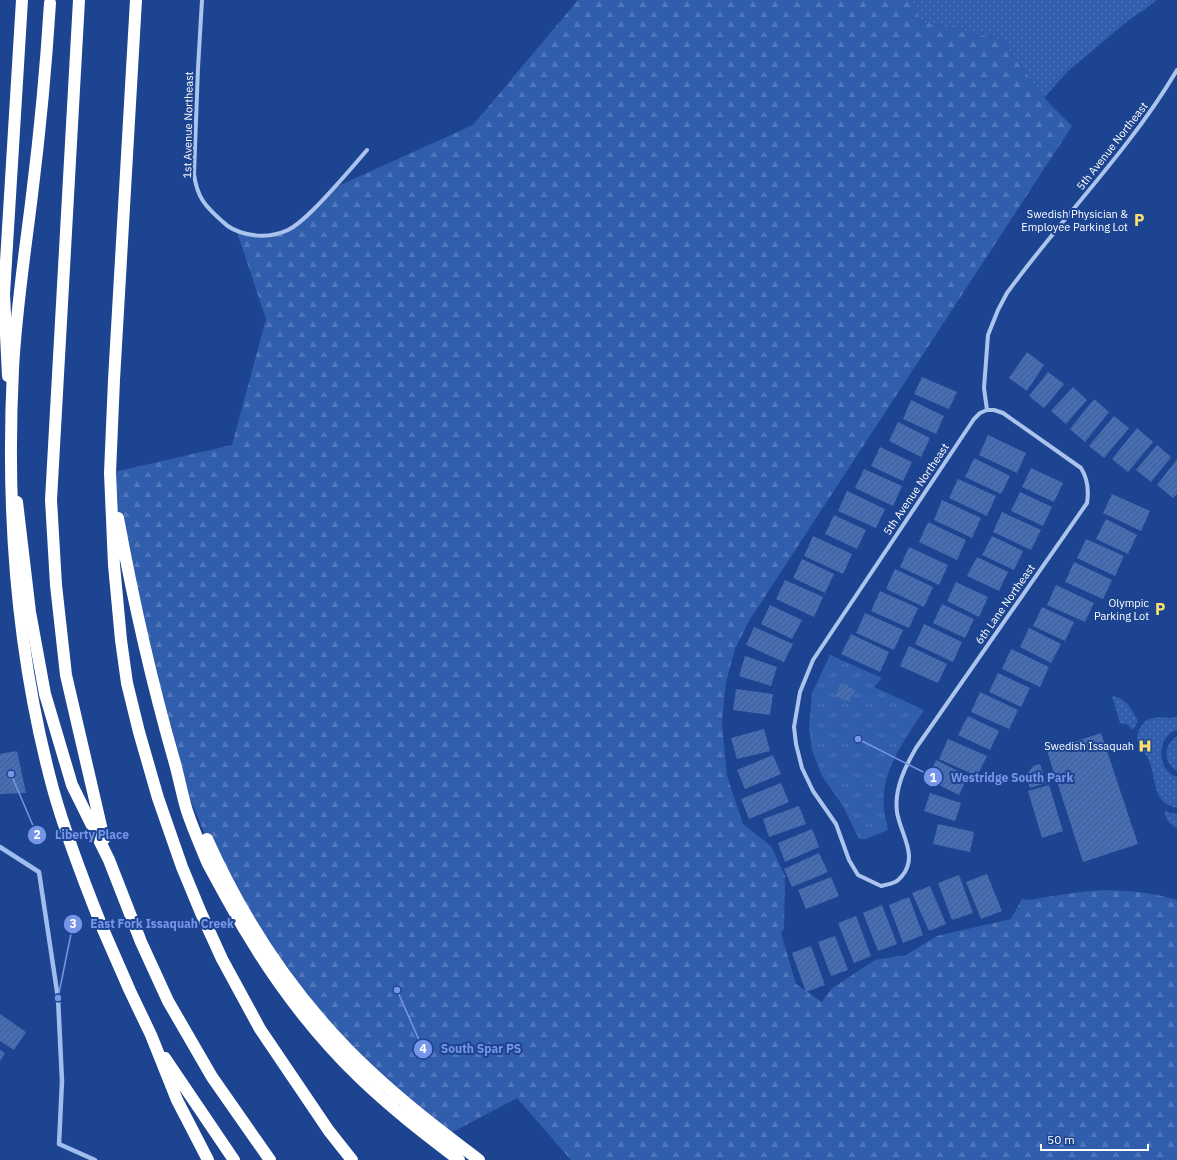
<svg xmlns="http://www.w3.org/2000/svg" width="1177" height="1160" viewBox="0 0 1177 1160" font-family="'IBM Plex Sans',sans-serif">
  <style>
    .grass { fill: url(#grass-dots) }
    .forest { fill: url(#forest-firs) }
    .park { fill: url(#park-tufts) }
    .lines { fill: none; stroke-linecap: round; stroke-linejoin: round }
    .stream { stroke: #a0bdef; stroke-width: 4.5 }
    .building { fill: url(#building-hatch) }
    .street { stroke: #acc4ed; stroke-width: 4 }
    .highway { stroke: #fff; stroke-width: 12 }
    .highway-bridge { stroke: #fff; stroke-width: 12 }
    .labels { text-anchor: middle; stroke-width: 4; stroke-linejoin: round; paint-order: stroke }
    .street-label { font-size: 11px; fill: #fff; stroke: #1d4490 }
    .poi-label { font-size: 11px; fill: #fff; stroke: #1d4490; text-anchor: end }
    .leader { fill: none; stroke: #7795e8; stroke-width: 1.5 }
    .callout-dot { fill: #7795e8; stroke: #1d4490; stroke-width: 1.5 }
    .mark-label { font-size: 12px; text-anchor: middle; font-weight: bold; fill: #fff }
    .callout-label { font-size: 12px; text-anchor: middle; font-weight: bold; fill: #7795e8; stroke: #1d4490; stroke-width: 4; stroke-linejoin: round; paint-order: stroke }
  </style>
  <defs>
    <pattern id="grass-dots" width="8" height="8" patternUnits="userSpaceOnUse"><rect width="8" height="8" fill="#315dad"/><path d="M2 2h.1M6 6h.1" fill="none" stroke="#5075b9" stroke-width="1.8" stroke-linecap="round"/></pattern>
    <pattern id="forest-firs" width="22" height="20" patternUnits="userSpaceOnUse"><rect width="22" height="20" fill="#315dad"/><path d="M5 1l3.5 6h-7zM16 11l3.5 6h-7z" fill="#5075b9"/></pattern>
    <pattern id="park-tufts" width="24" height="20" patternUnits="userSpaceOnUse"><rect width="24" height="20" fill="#315dad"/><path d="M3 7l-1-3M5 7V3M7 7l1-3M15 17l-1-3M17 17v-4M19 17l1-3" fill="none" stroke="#5075b9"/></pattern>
    <pattern id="building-hatch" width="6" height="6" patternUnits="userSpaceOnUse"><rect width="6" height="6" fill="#466eb7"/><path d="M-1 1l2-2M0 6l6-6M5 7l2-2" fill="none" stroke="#495b7c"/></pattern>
  </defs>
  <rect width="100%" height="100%" fill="#1d4490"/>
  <path class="grass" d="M912,0H1157L1144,10L1130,19L1067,72L1044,98L1002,40L921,21Z
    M1112,696C1127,698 1131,709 1138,721L1133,730L1128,725L1120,723Z
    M1177,717V730C1156,737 1156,770 1177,777V808C1151,803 1157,779 1149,761C1144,747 1130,741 1142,725C1151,713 1165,720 1177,717Z
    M1177,736V771C1163,762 1163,745 1177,736Z
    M1165,810L1170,813L1177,814V828C1169,824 1165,819 1165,810Z"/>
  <path class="forest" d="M578,0H912L921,21L1002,40L1044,98L1072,126L749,621L735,649L726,682L722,723L727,776L743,824L771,846L785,876L784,929L781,933L796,984L822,1002L831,989L875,960L906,955L937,936L1011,919L1022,899L1029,900C1046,897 1064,894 1081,892C1112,888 1147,891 1177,900V1160H571L517,1098L447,1135L316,1014L217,862L176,766L132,594L110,473L232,445L266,319L237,232L257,236L289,229L336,187L473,125Z"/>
  <path class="park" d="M830,655L882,678L874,687L924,710C905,740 880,771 884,808C884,815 887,823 888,830L866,839H859L843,806L822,776L812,750L809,728L812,693Z"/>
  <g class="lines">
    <path class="stream" d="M0,847L39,872L58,998L62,1081L59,1144L95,1160"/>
  </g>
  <path class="building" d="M1027,352L1044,365L1027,391L1009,378Z
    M1048,372L1064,384L1044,408L1029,396Z
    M922,377L957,392L949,409L914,394Z
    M1073,387L1087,400L1066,424L1051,411Z
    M1094,399L1109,412L1085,442L1070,429Z
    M911,400L944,416L936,434L903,419Z
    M1114,416L1129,428L1104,458L1089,446Z
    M898,422L930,438L921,457L889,441Z
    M1137,428L1153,442L1128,472L1112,459Z
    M988,435L1026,453L1017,473L979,455Z
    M1157,445L1171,457L1151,482L1136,470Z
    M880,447L912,462L903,481L871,466Z
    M974,458L1010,476L1001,494L965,477Z
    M1177,459V494L1173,498L1157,485Z
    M1031,468L1063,483L1054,502L1022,487Z
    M864,469L902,486L893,506L855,488Z
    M958,479L996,496L987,516L949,498Z
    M847,491L885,509L876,528L838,511Z
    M1020,492L1052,507L1043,526L1011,511Z
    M1112,494L1150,511L1141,531L1103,513Z
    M942,500L981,518L972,538L934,520Z
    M1002,512L1041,530L1031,550L993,532Z
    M834,515L866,530L857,549L825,534Z
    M1106,519L1137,535L1128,554L1096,539Z
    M928,522L966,540L957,560L919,542Z
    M813,536L852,554L843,574L804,556Z
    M992,536L1023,551L1014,570L982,555Z
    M1086,539L1124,556L1115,576L1077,558Z
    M909,547L948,565L939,585L900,567Z
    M977,557L1008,572L999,591L967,576Z
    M802,559L834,574L825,593L793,578Z
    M1074,562L1112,580L1103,599L1065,582Z
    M895,569L933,587L924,607L886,589Z
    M785,580L823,597L814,617L776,599Z
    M956,582L988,597L979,617L947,601Z
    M1056,585L1094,603L1085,622L1047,605Z
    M880,591L918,608L909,628L871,611Z
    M942,604L974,619L965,638L933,623Z
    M770,605L802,620L792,639L761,624Z
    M1042,607L1074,622L1065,641L1033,626Z
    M865,613L903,630L894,650L856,633Z
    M924,624L962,642L953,662L915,644Z
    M754,627L793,644L784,662L746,645Z
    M1029,628L1061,644L1051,663L1020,647Z
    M851,634L889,652L880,672L841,654Z
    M909,646L947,664L938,683L900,666Z
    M1011,649L1049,667L1040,687L1002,669Z
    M745,656L777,667L771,686L739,676Z
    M998,673L1030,688L1021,707L989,692Z
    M841,683L855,690L849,702L835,696Z
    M736,689L773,694L770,715L733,710Z
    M980,692L1018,710L1009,729L971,712Z
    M968,716L999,731L990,750L958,735Z
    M764,729L770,751L737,759L731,738Z
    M1101,733L1138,844L1083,862L1047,751Z
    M948,739L987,756L977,776L939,759Z
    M17,751L26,793L0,794V754Z
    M773,755L781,774L745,789L737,770Z
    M936,760L968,776L959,795L927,779Z
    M1040,764L1046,783L1030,788L1026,776L1033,766Z
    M781,783L789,802L749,819L741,799Z
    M1049,785L1063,831L1042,838L1028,791Z
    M930,793L961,803L955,821L924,811Z
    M799,806L806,824L769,837L763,819Z
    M938,824L974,832L970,852L933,844Z
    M812,829L819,847L785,862L778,843Z
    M819,853L828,872L792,887L784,869Z
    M987,874L1002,911L981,919L966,882Z
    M959,875L973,913L952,920L938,883Z
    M831,877L839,896L806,909L798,890Z
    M930,886L946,924L929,931L912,893Z
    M909,897L923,935L903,943L889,905Z
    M882,905L897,944L878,951L863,913Z
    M856,916L871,956L854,963L838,923Z
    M835,936L848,970L831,976L818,942Z
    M811,946L825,985L806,992L792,953Z
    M0,1014L26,1032L14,1050L0,1041Z
    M0,1050L5,1053L0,1061Z"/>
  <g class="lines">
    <path class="street" d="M202,0L198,68L194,174C197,198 206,207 223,222C230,229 238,232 247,234C261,237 275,236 288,230C298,225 307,216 314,209C333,190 350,170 367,150
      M987,410H994L1003,413L1081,468C1088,479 1089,490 1087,503L916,748C905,767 894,789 897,812C900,833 919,856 902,876C900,878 898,881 895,882C891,884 885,885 881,886L858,875L849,860L836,824L813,791L802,768L796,744L794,727L800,692L813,660L974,419L980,413L987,410L984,388L988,335L998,310L1007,293C1062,217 1129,151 1177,70"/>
    <path class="highway" d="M79,0L51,500L56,585L66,675L104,839
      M136,0L114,380L110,473L114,565L121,640L127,683L139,732L158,798L182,867L201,913L222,959L260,1029L329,1131L352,1160
      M8,376L4,294L22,0
      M17,502L30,612L45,694L72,785L109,860L141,942L168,1001L212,1077L270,1160
      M118,518C133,599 151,680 174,760C179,777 182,795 187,811C193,829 201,847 208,864C214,875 220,886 226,897C262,964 305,1025 360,1078C391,1108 425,1134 459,1160
      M207,839C246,926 301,1007 371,1072C405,1104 442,1132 479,1160
      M102,927L130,991L151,1035L177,1100L208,1160
      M165,1058L234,1160"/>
    <path class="highway-bridge" d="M50,3C46,67 40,131 32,195C25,253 16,310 13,369C6,510 16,652 53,789C66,836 84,882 102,927"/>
  </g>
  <defs>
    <g id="parking-bare" transform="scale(1.08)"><path d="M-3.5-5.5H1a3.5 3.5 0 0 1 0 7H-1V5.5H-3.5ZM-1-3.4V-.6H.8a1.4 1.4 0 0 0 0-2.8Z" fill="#fde06b" stroke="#1d4490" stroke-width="2.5" paint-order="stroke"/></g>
    <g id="hospital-bare" transform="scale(1.08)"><path d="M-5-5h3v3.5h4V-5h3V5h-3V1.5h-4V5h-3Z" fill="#fde06b" stroke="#1d4490" stroke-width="2.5" paint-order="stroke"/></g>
  </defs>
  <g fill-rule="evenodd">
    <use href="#parking-bare" x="1139" y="220"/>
    <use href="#parking-bare" x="1160" y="609"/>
    <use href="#hospital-bare" x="1145" y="746"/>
  </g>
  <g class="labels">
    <g class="street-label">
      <text transform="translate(188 125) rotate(-89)" y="4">1st Avenue Northeast</text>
      <text transform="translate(1112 146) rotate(-52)" y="4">5th Avenue Northeast</text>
      <text transform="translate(916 489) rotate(-56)" y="4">5th Avenue Northeast</text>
      <text transform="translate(1005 604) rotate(-55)" y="4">6th Lane Northeast</text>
    </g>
    <g class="poi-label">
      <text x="1128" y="218">Swedish Physician &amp;<tspan x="1128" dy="13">Employee Parking Lot</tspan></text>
      <text x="1149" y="607">Olympic<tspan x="1149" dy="13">Parking Lot</tspan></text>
      <text x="1134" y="750">Swedish Issaquah</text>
    </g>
  </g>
  <path class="leader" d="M858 739L933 777M11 774L37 835M58 998L73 924M397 990L423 1049"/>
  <g class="callout-dot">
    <circle cx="858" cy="739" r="4"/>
    <circle cx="11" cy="774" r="4"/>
    <circle cx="58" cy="998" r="4"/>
    <circle cx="397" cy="990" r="4"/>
    <circle cx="933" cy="777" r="10"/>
    <circle cx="37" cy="835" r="10"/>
    <circle cx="73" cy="924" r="10"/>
    <circle cx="423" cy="1049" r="10"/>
  </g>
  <g class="mark-label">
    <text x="933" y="782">1</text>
    <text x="37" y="839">2</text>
    <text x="73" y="928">3</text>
    <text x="423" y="1053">4</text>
  </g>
  <g class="callout-label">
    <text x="1012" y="782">Westridge South Park</text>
    <text x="92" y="839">Liberty Place</text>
    <text x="162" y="928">East Fork Issaquah Creek</text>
    <text x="481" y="1053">South Spar PS</text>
  </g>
  <path d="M1041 1144v6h107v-6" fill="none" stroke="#ffffff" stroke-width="2"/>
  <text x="1047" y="1144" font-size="12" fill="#ffffff" stroke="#1d4490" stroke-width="3" paint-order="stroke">50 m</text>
</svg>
